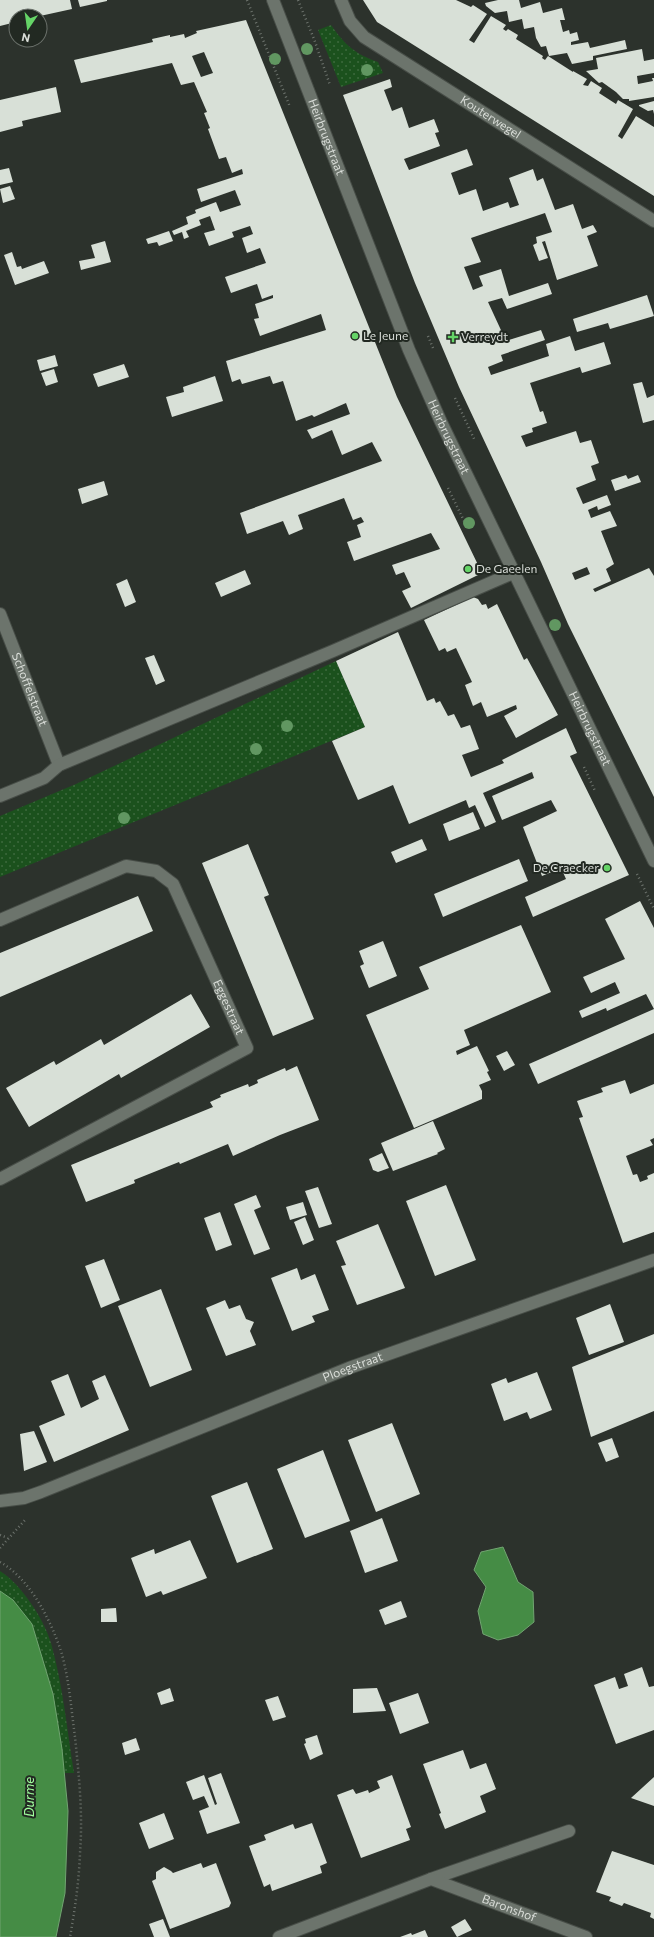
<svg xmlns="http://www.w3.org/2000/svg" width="654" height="1937" viewBox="0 0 654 1937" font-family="Commissioner,sans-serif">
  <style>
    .green { fill: url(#green-dots) }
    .water { fill: #458c45; stroke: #71a471 }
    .building { fill: #d8e0d7; fill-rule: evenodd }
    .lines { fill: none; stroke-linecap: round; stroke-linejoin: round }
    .minor-casing { stroke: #474d47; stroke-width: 14 }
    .path { stroke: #6e746e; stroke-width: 2.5; stroke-dasharray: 1 3; stroke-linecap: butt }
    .minor { stroke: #6c746c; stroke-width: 12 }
    .tree { fill: #619761 }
    .poi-dot { fill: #65d467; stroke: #222922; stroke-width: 1.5 }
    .labels { text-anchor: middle; stroke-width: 4; stroke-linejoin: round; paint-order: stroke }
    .street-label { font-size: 12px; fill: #d9ddd8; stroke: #222922 }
    .poi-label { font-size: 12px; fill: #d9ddd8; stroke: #222922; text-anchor: start }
    .water-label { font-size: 13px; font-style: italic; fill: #a0fe9e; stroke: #222922 }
  </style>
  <defs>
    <pattern id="green-dots" width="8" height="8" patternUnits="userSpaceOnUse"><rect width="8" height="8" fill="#1b511d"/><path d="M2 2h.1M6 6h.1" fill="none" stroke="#3c6a3d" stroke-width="1.8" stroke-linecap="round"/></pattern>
  </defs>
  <rect width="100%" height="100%" fill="#2c322c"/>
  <path class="green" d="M331,25C345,45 355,54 378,62L383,73L341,87L318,30Z
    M336,661L365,727L0,877V816L76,784Z
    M0,1571C21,1584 44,1619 51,1643C63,1685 67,1730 74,1773H64L53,1694L32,1624L13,1600L0,1591Z"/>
  <path class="water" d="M503,1547L518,1582L533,1592L534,1622L518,1635L498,1640L483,1634L478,1611L486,1587L474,1570L481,1552Z
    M0,1591L13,1600L32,1624L53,1694L62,1749L68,1811L65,1893L56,1937H0Z"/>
  <path class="building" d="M0,0H70L72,9L40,16H16V22L0,26Z
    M78,0H107V1L80,7Z
    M363,0H456L471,7L473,5L487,14L469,40L474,43L491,16L506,25L503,29L506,31L508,29L518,35L516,39L543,56L542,58L545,60L548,56L573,72V71L587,79L583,85L588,86L591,81L602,88L599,93L616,104L618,100L633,109L618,136L622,139L636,116L654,127V196L377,22Z
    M498,0H519L521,8L540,2L543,13L562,8L565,20H560L563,32L569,30L570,34L577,32L579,40L571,42V45L588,42L590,48L625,40L627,49L593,56V60L572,64L567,53L549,56L546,46L541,47L536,38L534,27L524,29L522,19L509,22L507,11L495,13L486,6L485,3Z
    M246,20L397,397L480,569L478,575L476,576L411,608L402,591L411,587L404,572L396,575L392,565L440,549L431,533L354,561L347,542L361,537L357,525L364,522L361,517L353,520L344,498L298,515L303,529L289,535L283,521L247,534L240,513L382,461L372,442L342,455L332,430L312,439L307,430L350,414L346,403L314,417L312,415L296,421L283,381L273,384L270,376L242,384L240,379L232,382L226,361L326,330L321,314L260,336L254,319L259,318L255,304L273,298V295L262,299L257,284L231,293L225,277L266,263L260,248L247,253L242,238L253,234L250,226L232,232L234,237L209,246L204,233L215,230L210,216L199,220L201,225L186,231L189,237L184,239L182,232L174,235L172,231L188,224L186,217L196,213L195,210L216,202L220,212L241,205L235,190L201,202L197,189L243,174L242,169L232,173L226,157L219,159L208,129L210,128L204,113L207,112L194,82L181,85L172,63L81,83L74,60L153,42L152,39L170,35V37L184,34L185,38L197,33L196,31ZM204,52L213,73L201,77L192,56Z
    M642,49L644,61L654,59V73L637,76L638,84L653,81L652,78H654V97L629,101V99H623L616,92L602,82L599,83L586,71L598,69L596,58Z
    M390,79L392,87L384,90L392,111L402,107L409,128L434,119L439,132L435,133L440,146L404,159L409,170L467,149L473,165L451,173L459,195L476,189L483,211L508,202L510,208L519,205L509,178L533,169L537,181L543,178L555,210L573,204L582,229L593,225L597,232L587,236L598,266L557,280L545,241L542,242L548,258L539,261L533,245L537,243L536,237L552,232L545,213L471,238L481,262L464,267L473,290L483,286L479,276L501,269L509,296L548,283L552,294L507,309L502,298L488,302L506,341L541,330L545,340L501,355L503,361L488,367L491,375L549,356L546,344L570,336L575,351L604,342L611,364L582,373L580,367L530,383L540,412L543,411L547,423L532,428L533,432L521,436L526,447L576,431L580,443L591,440L599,463L591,466L596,480L576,488L583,504L607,495L611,505L598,510L597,506L588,510L591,518L610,511L617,526L601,531L614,564L606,569L611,581L593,589L595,592L649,568L654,576V797L568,624L541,562L459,387L415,283L343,95ZM587,567L590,574L575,580L572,573Z
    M56,87L61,112L22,121L23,126L0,132V100Z
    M654,101V114L653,110L648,111L639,106V105Z
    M9,168L13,182L0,185V170Z
    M10,186L15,199L3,203L0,189Z
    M169,231L173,241L159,246L157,242L148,244L146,239Z
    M105,241L111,262L81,270L79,261L95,258L91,245Z
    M12,252L17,267L21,266L22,269L44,261L49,273L15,285L4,255Z
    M647,295L654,316L610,329L608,323L577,332L573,319Z
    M55,355L58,366L40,371L37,360Z
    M124,364L129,377L98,387L93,374Z
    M54,369L58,382L46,386L41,373Z
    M215,376L223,401L172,417L166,397L184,392L183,387Z
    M642,382L647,398L654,395V420L643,423L633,384Z
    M626,475L628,479L638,475L641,482L615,491L611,480Z
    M104,481L108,495L82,504L78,489Z
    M245,570L251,584L221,597L215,583Z
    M127,579L136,602L125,607L116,584Z
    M473,597L478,599L482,605L486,604L488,609L497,604L524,660L527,658L558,715L516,738L504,716L517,709L516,705L487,717L481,702L473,706L465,685L472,682L456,648L447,652L445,648L439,651L424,620Z
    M398,632L427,701L434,698L436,703L440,701L448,716L454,714L461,728L470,725L479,749L462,755L471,777L504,763L502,760L566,728L577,753L570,756L629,875L533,917L525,897L566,879L561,868L542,876L523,827L557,811L551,800L502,820L492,796L534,778L532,772L483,793L496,822L485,827L475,805L469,808L466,800L409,824L393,785L358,800L332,741L365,727L336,661Z
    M154,655L165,681L156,685L145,658Z
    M473,812L480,829L449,841L443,824Z
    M422,839L427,850L396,863L391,852Z
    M248,844L269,895L264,897L314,1019L273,1036L202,863Z
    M519,859L528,881L443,917L434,894Z
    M138,896L153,931L0,997V953Z
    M640,901L654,928V1033L538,1084L529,1064L654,1009L646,994L607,1011L606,1008L582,1018L579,1011L620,993L615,982L591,993L583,977L625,959L605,919Z
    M521,925L551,992L464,1030L470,1045L456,1051L457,1055L477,1046L489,1071L487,1072L491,1080L479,1085L482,1091V1099L414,1128L366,1015L429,989L419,967Z
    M383,941L397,976L369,988L360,966L364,964L359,951Z
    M191,994L210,1027L121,1078L119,1074L29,1127L6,1088L54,1061L56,1065L101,1039L104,1045Z
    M507,1051L515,1065L504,1071L496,1056Z
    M297,1066L319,1120L280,1135L233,1156L228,1144L180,1164L179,1162L134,1180L135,1183L86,1202L71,1165L213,1107L210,1102L221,1097L220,1095L248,1084L249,1087L258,1083L257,1080L285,1068L286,1071Z
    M625,1080L630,1094L654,1084V1138L650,1140L653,1145L626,1156L633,1175L637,1174L640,1182L648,1179L647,1176L654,1173V1232L623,1243L579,1118L583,1117L577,1101L603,1092L601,1088Z
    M433,1121L445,1149L437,1153L438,1154L393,1171L381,1143Z
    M382,1153L389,1168L378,1172L373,1170L369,1159Z
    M446,1185L476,1260L435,1276L406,1201Z
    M318,1187L332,1224L319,1228L305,1191Z
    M256,1195L261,1207L254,1210L270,1249L254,1255L234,1204Z
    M303,1202L307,1215L290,1220L286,1207Z
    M220,1212L232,1245L216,1251L204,1218Z
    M305,1217L314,1240L303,1245L294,1222Z
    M378,1224L405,1288L357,1305L341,1266L346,1265L336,1241Z
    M104,1259L120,1300L101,1308L85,1266Z
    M297,1268L301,1280L315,1274L329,1310L312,1316L315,1322L292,1331L271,1278Z
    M161,1289L192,1370L150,1387L118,1306Z
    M225,1300L229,1309L240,1305L246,1319L254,1322L250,1331L256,1345L226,1356L206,1308Z
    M610,1304L624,1342L589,1355L576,1318Z
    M654,1334V1411L591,1437L572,1367Z
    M537,1372L552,1410L530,1419L527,1412L504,1421L491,1384L506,1378L508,1383Z
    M68,1374L81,1408L99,1399L92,1381L105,1375L129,1430L54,1462L39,1426L65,1415L51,1381Z
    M392,1423L420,1494L376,1512L348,1440Z
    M34,1431L47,1462L24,1471L20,1434Z
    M612,1438L619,1457L606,1462L598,1443Z
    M323,1450L350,1521L305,1538L277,1469Z
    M247,1482L273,1549L237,1563L211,1496Z
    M382,1518L398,1561L365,1573L350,1531Z
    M190,1540L207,1578L163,1595L161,1591L146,1597L131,1558L154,1549L155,1554Z
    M401,1601L407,1617L385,1625L379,1610Z
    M116,1608L117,1622H101V1609Z
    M642,1667L649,1687L654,1686V1730L616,1744L594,1685L615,1677L619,1689L628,1686L624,1674Z
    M170,1688L174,1701L161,1705L157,1693Z
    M377,1688L386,1711L353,1713V1689Z
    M418,1693L429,1723L400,1734L389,1703Z
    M278,1696L286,1717L273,1721L265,1700Z
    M317,1735L323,1754L310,1760L304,1744L306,1743L305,1739Z
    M136,1738L140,1750L125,1755L122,1743Z
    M463,1750L470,1769L486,1763L496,1789L480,1796L486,1812L445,1829L439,1814L441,1813L423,1764Z
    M221,1773L240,1823L207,1834L199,1811L209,1807L204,1796L193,1800L186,1782L204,1775L215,1805L217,1804L208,1778Z
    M392,1775L411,1827L406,1829L410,1840L361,1858L337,1795L353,1789L356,1794L368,1790L369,1793L380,1788L377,1781Z
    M654,1777V1806L631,1798Z
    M164,1813L174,1839L149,1849L139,1823Z
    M312,1823L327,1863L320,1866L322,1873L272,1891L270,1884L264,1887L249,1846L266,1840L264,1835L293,1824L295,1829Z
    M612,1851L654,1865V1919L650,1917L651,1913L624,1903L622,1906L609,1901L611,1897L596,1892Z
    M201,1863L203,1868L216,1863L231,1903L229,1907L170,1929L152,1881L156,1879V1872L164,1867L171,1871L173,1873Z
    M163,1919L170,1937H154L149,1924Z
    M465,1919L472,1930L457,1937L451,1927Z
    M425,1930L428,1937H400L411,1933L412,1935Z"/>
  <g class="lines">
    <g class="minor-casing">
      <g id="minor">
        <path id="s1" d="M273,0L409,350L441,422L654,861"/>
        <path id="s2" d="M341,0L350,21L364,37L654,221"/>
        <path id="s3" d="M0,614L59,765"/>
        <path d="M0,796L44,778L59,765L333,651L513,573"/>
        <path id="s4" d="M0,920L126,866L156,871L173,884L247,1048L0,1179"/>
        <path id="s5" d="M0,1501L24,1498L41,1492L349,1368L654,1260"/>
        <path d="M431,1879L569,1831"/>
        <path id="s6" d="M279,1937L431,1879L586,1937"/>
      </g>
    </g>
    <path class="path" d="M247,0L290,107
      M298,0L314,39L330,85
      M428,336L433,348
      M455,398L475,441
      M448,488L466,525
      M584,767L595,791
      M637,874L654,909
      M0,1535L8,1538
      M0,1548L25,1520
      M0,1562C29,1578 49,1617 60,1648C69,1676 71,1708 75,1737C79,1776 83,1814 80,1853C79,1881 75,1909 70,1937"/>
    <use href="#minor" class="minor"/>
  </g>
  <g class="tree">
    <circle cx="307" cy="49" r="6"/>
    <circle cx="275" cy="59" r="6"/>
    <circle cx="367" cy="70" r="6"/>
    <circle cx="469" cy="523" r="6"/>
    <circle cx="555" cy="625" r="6"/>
    <circle cx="287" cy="726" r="6"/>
    <circle cx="256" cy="749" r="6"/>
    <circle cx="124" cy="818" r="6"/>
  </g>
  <g class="poi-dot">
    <circle cx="355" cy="336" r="4"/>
    <path d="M451 331h4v4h4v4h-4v4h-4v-4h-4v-4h4z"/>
    <circle cx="468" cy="569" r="4"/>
    <circle cx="607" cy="868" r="4"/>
  </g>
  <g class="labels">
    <g class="street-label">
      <text dy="4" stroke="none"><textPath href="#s2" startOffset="194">Kouterwegel</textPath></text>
      <text dy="4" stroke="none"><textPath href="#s1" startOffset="147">Heirbrugstraat</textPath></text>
      <text dy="4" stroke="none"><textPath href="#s1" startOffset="471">Heirbrugstraat</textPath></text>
      <text dy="4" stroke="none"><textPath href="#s3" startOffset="81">Schoffelstraat</textPath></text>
      <text dy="4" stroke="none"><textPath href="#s1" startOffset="795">Heirbrugstraat</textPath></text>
      <text dy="4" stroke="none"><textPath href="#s4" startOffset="324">Eggestraat</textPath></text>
      <text dy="4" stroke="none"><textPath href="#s5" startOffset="378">Ploegstraat</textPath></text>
      <text dy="4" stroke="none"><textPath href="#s6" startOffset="246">Baronshof</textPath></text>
    </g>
    <g class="poi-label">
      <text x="363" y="340">Le Jeune</text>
      <text x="461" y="341">Verreydt</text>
      <text x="476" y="573">De Gaeelen</text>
      <text x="599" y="872" text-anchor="end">De Craecker</text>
    </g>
    <g class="water-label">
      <text transform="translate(29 1797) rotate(-90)" y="5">Durme</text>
    </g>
  </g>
  <g transform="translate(28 28) rotate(193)"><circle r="19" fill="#222922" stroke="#6b716b"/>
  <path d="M0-3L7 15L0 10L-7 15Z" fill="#65d467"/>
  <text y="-6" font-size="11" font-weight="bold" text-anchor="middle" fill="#d9ddd8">N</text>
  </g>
</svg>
